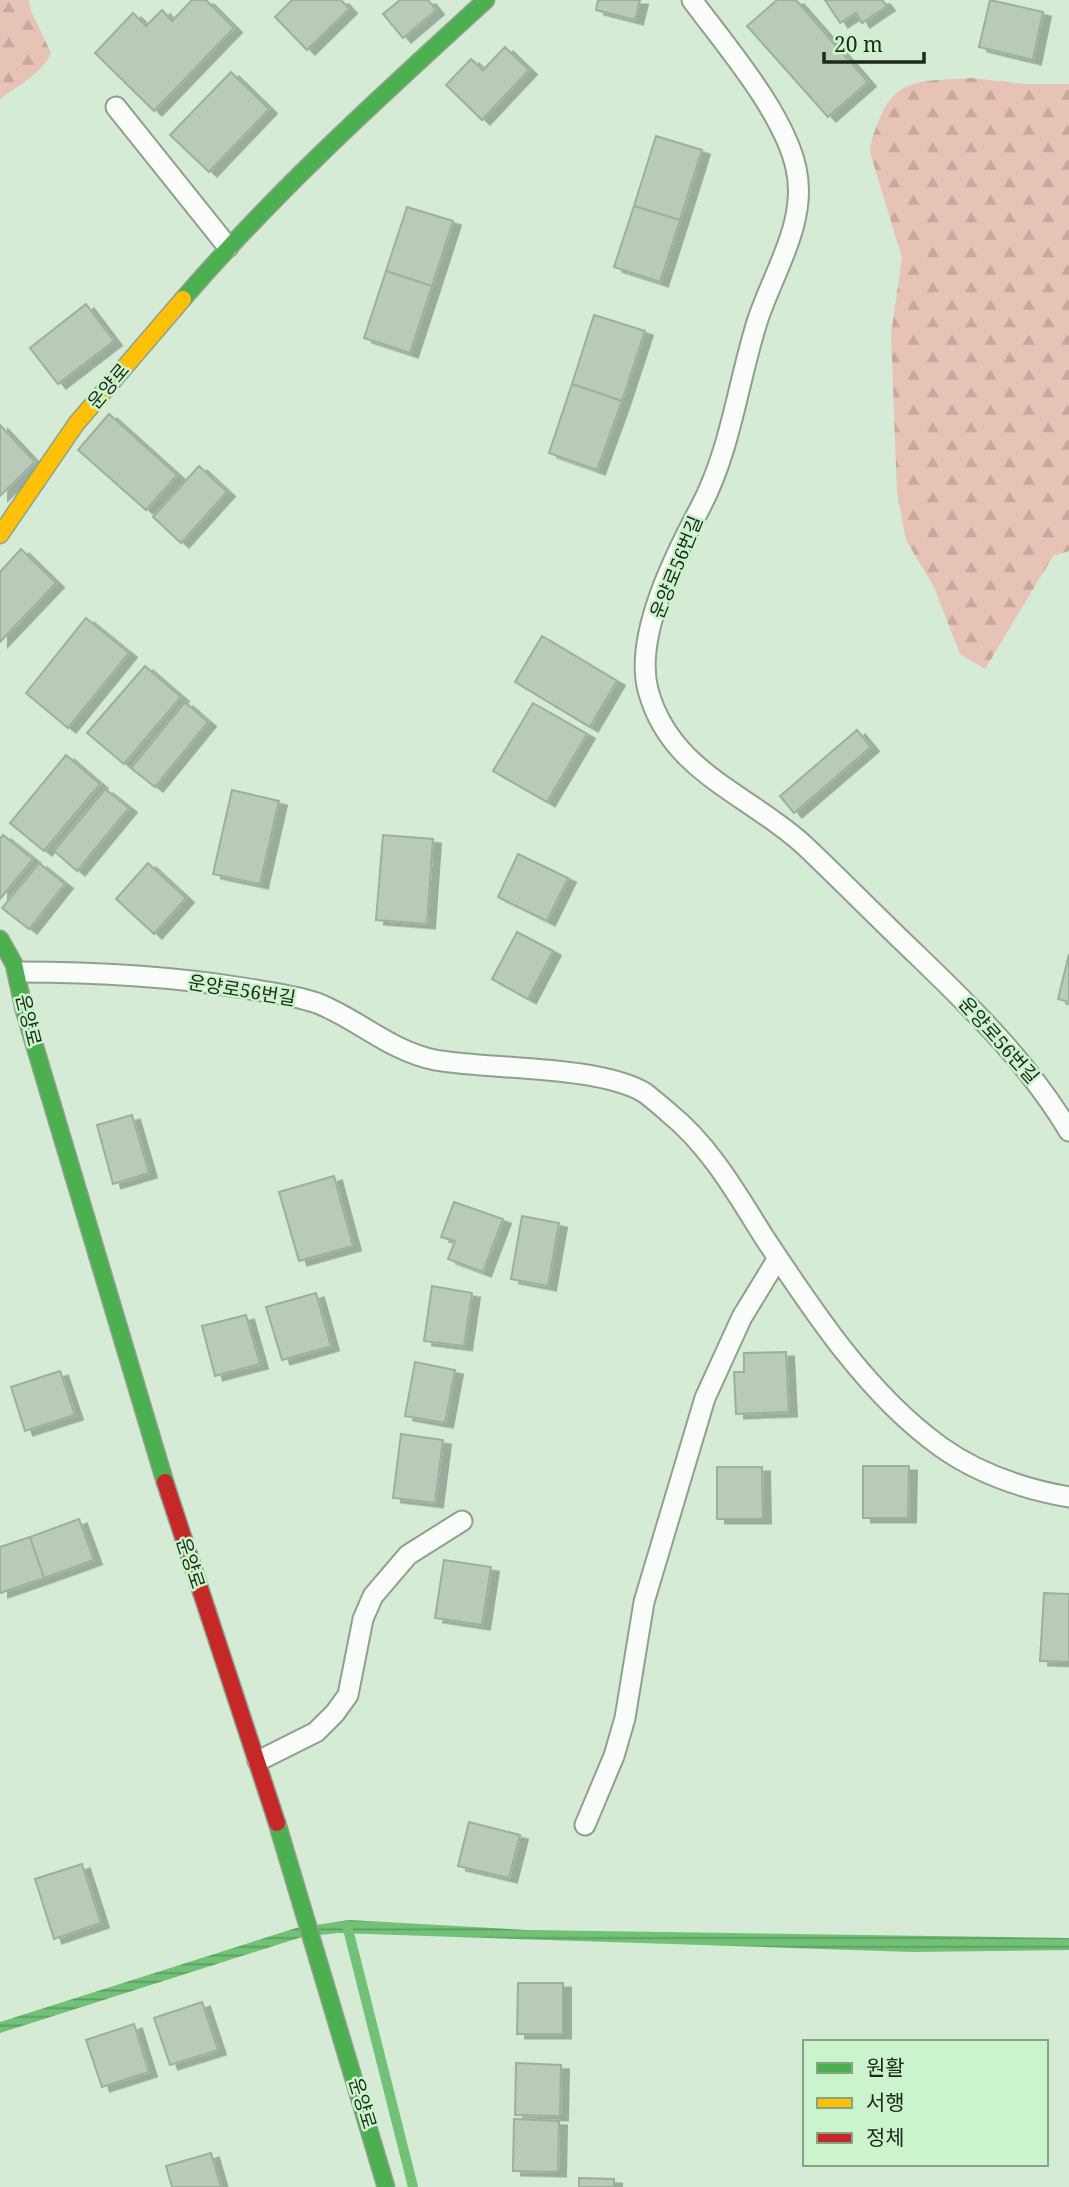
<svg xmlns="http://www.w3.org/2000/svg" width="1069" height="2187" viewBox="0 0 1069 2187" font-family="'Noto Serif','Noto Sans KR',serif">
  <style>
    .forest { fill: url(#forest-firs) }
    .water { fill: url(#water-rules) }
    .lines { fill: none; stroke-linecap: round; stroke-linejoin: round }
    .stream { stroke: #71c177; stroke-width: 10 }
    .building { fill: #b9cab9; stroke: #9eaf9e; stroke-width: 2; filter: url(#shadow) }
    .lane-casing { stroke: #8fa08f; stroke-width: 23 }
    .fast-casing { stroke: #8fa08f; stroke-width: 19 }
    .slow-casing { stroke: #8fa08f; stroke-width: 19 }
    .jam-casing { stroke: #8fa08f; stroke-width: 19 }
    .lane { stroke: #f9fcf9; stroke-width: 19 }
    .fast { stroke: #4caf50; stroke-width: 16 }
    .slow { stroke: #ffc107; stroke-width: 16 }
    .jam { stroke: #c62828; stroke-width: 16 }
    .labels { text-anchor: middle; stroke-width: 5; stroke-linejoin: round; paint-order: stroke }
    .street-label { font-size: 19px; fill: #1b2a1b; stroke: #ccf4cc }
  </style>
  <defs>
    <pattern id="forest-firs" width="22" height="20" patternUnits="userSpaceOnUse" patternTransform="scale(1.75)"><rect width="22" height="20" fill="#e7c3b6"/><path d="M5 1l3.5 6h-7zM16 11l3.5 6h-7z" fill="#c6a89c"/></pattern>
    <pattern id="water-rules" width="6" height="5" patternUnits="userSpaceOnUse" patternTransform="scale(1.75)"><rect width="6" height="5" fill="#71c177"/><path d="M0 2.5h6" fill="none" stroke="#5c9d61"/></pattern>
    <filter id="shadow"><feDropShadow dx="8" dy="4.5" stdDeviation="0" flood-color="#0004"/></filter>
  </defs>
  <rect width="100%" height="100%" fill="#d5ebd5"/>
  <path class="forest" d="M0,0H29L31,11L51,53C42,73 18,86 0,99Z
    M971,78L1026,84H1069V551L1053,556L985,669L960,654L934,587L906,540L897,492L891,334L902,258L870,152C871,138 876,128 881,115C900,74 932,82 971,78Z"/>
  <path class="water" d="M349,1920L527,1930L1069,1938V1950L912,1952L338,1933L302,1937L0,2033V2022L296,1928Z"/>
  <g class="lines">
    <path class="stream" d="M347,1925L413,2187"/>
  </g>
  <path class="building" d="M192,0H206L234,28L154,111L95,53L133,13L146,26L162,10L172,21Z
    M292,0H341L349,9L307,50L275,17Z
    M400,0H428L436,10L403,38L383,14Z
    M598,0H640L635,20L596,10Z
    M777,0H796L868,82L828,117L747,26Z
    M825,0H882L887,6L862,23L856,13L840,23Z
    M990,0L1043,12L1033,60L979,47Z
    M505,47L529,70L482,120L446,85L471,59L483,70Z
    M231,72L269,109L209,172L170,135Z
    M656,136L702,150L680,220L634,206Z
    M634,206L680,220L660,282L614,267Z
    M407,207L453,221L432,286L386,271Z
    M386,271L432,286L410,353L364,338Z
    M86,304L114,341L58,384L30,348Z
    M594,315L645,331L622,401L572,384Z
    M572,384L622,401L597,470L549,453Z
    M109,414L177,475L146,510L78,450Z
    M0,425L35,462L0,496Z
    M199,466L227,492L181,543L153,517Z
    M21,549L56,583L0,642V572Z
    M86,618L129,653L68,728L26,693Z
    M542,636L617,681L590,727L515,682Z
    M145,666L181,697L124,764L87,733Z
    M185,702L208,722L155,787L131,768Z
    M533,703L587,734L547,802L493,771Z
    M857,730L871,747L794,813L780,796Z
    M66,755L100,784L44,851L10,823Z
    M105,789L129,808L77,871L54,851Z
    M232,790L279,801L260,884L213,874Z
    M3,835L33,859L0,899V839Z
    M383,835L433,839L427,924L376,920Z
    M518,854L568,878L547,921L498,897Z
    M39,863L65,884L29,929L2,908Z
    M148,863L186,898L154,934L116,899Z
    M517,932L553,951L528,999L492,979Z
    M1069,954V1002L1058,999Z
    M132,1115L149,1173L113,1184L97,1125Z
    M334,1176L353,1246L299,1261L279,1192Z
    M454,1202L503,1219L483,1272L448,1259L455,1241L441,1237Z
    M522,1216L559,1223L548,1286L511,1279Z
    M432,1286L472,1293L464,1346L424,1341Z
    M316,1293L331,1346L282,1360L266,1307Z
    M246,1315L260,1364L215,1376L202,1326Z
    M786,1352L789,1412L736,1414L734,1372H744V1353Z
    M415,1362L455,1370L445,1423L405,1416Z
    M60,1371L75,1415L25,1431L11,1387Z
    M401,1434L443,1440L435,1503L393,1498Z
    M863,1466H909L908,1518H863Z
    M717,1467H762L763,1519H717Z
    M79,1519L94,1560L44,1578L30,1537Z
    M30,1537L44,1578L0,1593V1547Z
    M444,1560L491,1567L482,1625L435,1618Z
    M1044,1593L1069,1594V1662L1040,1661Z
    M469,1822L520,1835L509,1878L458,1866Z
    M82,1864L101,1923L54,1939L35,1879Z
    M518,1983H563V2034H517Z
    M202,2002L218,2050L170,2065L154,2018Z
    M134,2024L149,2072L102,2087L86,2040Z
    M516,2063L561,2065L560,2116L515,2115Z
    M514,2119L559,2121L558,2172L513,2171Z
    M211,2153L221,2187H172L166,2166Z
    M579,2178L614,2179V2187H579Z"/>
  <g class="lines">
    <g class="lane-casing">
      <path id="lane" d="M692,0C726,46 784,113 796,168C808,221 774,271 758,319C738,381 731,450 700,508C675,555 634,636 648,690C670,772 747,793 804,845C842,881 879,919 917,955C974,1010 1028,1063 1069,1131
        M116,107L228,247
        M18,972C93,972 169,976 243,988C268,992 294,995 317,1003C358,1019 390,1051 435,1060C491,1070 598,1065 645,1093C653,1099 661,1106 669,1113C709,1145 737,1194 764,1237C813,1311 868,1395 941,1447C979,1474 1024,1489 1069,1497
        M258,1761L316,1732L335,1713L348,1695L363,1619L373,1596L408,1555L462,1521
        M585,1825L614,1756L625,1718L644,1602L705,1398L742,1317L778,1258"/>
    </g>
    <g class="fast-casing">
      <path id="fast" d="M183,299C276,191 381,96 486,0
        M0,939L14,964L24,1010L165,1482
        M277,1823L386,2187"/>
    </g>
    <g class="slow-casing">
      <path id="slow" d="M0,535L76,424L183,299"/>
    </g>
    <g class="jam-casing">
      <path id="jam" d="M165,1482L277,1823"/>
    </g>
    <use href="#lane" class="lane"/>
    <use href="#fast" class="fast"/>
    <use href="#slow" class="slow"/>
    <use href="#jam" class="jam"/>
  </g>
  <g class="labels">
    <g class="street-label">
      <text transform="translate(108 386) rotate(-50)" y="7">운양로</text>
      <text transform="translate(676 567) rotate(-68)" y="7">운양로56번길</text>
      <text transform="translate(242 990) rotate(9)" y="7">운양로56번길</text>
      <text transform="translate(29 1020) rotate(76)" y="7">운양로</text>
      <text transform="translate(999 1040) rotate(48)" y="7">운양로56번길</text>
      <text transform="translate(191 1563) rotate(72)" y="7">운양로</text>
      <text transform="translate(363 2103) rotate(73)" y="7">운양로</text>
    </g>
  </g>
  <rect x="803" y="2040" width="245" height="126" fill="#ccf4cc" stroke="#85a385" stroke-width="2"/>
  <rect x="817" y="2063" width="35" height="10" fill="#4caf50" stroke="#85a385" stroke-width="2"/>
  <text x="866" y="2075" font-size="21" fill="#1b2a1b">원활</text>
  <rect x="817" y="2098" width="35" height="10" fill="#ffc107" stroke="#85a385" stroke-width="2"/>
  <text x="866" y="2110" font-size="21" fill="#1b2a1b">서행</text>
  <rect x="817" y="2133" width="35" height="10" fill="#c62828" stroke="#85a385" stroke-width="2"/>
  <text x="866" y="2145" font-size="21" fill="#1b2a1b">정체</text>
  <path d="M824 52v10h100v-10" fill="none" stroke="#1b2a1b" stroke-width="3.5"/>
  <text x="834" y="52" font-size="21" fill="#1b2a1b" stroke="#ccf4cc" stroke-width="5" paint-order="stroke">20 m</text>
</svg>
